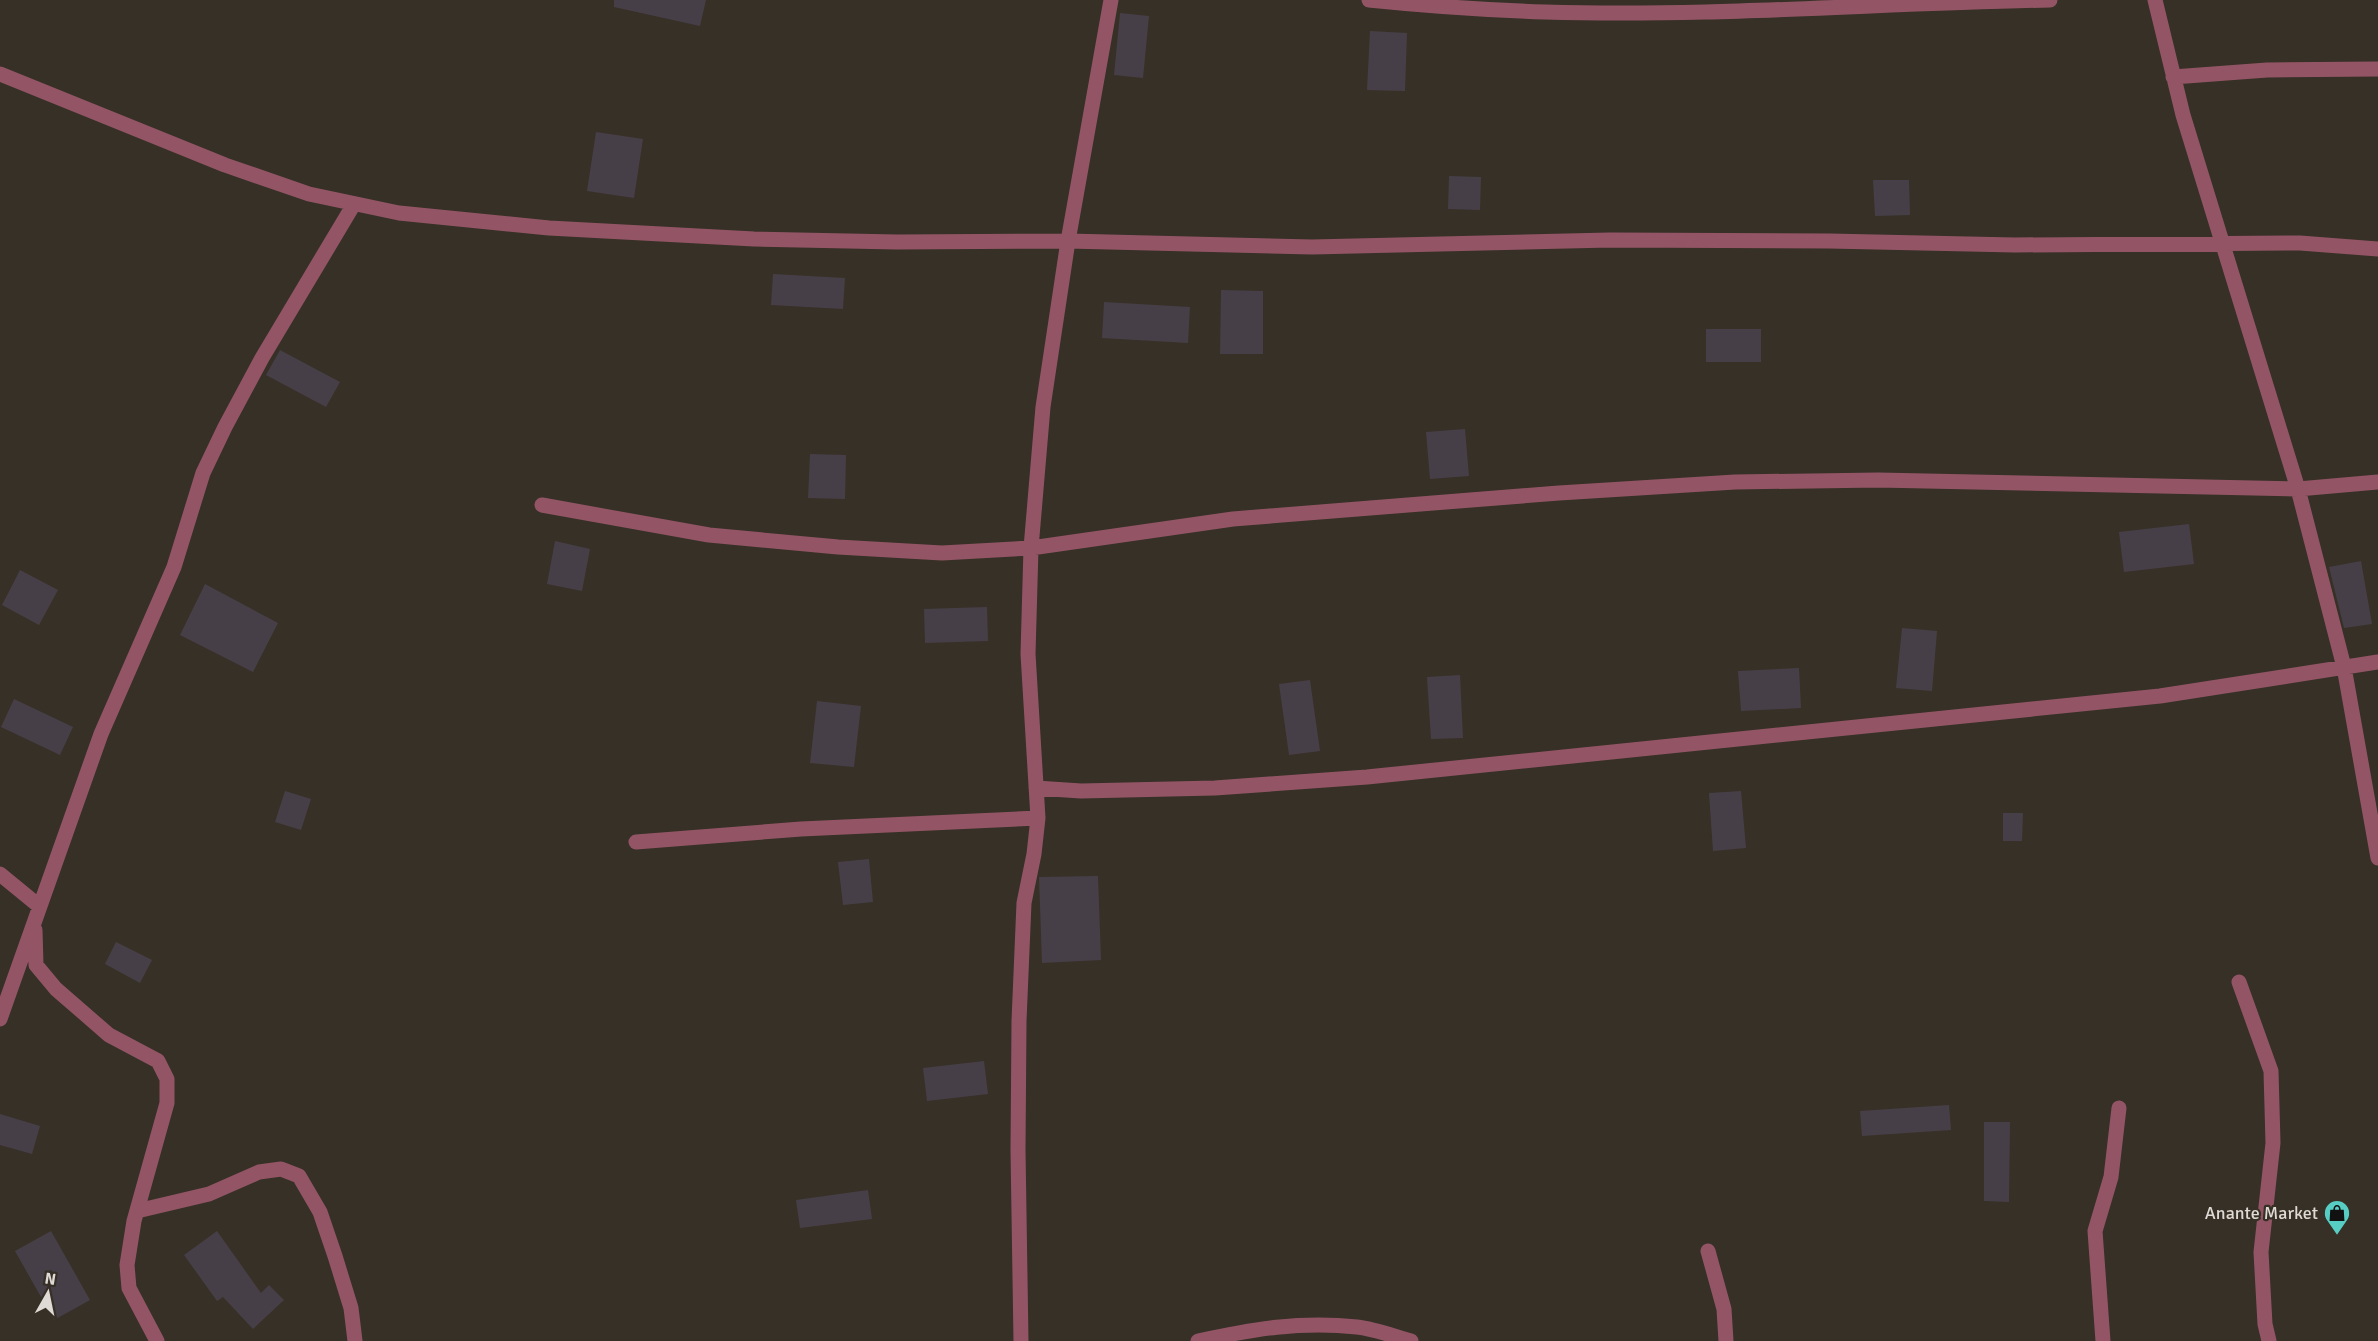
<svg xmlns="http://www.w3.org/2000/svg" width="2378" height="1341" viewBox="0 0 2378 1341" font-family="Signika,sans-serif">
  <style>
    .building { fill: #473f47 }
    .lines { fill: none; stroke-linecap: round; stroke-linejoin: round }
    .minor { stroke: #935565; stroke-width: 15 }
    .labels { text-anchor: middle; stroke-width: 4.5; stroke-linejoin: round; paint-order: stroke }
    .poi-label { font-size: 18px; fill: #dfdad5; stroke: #373027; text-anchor: end }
  </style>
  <rect width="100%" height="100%" fill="#373027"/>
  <path class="building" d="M614,0H706L700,26L614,7Z
    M1120,13L1149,16L1143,78L1114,75Z
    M1370,31L1407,33L1405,91L1367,90Z
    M596,132L643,139L634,198L587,191Z
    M1449,176L1481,177L1480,210L1448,209Z
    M1873,180H1909L1910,215L1875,216Z
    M773,274L845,278L843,309L771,305Z
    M1221,290L1263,291V354H1220Z
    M1104,302L1190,307L1188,343L1102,338Z
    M1706,329H1761V362H1706Z
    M280,350L340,382L326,407L266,375Z
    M1465,429L1469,476L1430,479L1426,432Z
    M810,454L846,455L845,499L808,498Z
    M2189,524L2194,564L2124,572L2119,532Z
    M555,541L590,549L582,591L547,584Z
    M2361,561L2372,624L2344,628L2329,567Z
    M20,570L58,590L39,625L2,605Z
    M205,584L278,623L253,672L180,635Z
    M987,607L988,641L925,643L924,609Z
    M1902,628L1937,631L1932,691L1896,688Z
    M1799,668L1801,708L1741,711L1738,671Z
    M1460,675L1463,738L1431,739L1427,677Z
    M1310,680L1320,751L1289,755L1279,684Z
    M14,699L73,727L60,755L1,727Z
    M817,701L861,706L854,767L810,763Z
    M285,791L311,799L301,830L275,822Z
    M1741,791L1746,848L1713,851L1709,793Z
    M2003,813H2023L2022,841H2003Z
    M869,859L873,902L843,905L838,862Z
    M1098,876L1101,960L1042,963L1039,877Z
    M116,942L152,960L140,983L105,964Z
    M984,1061L988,1094L927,1101L923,1068Z
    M1949,1105L1951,1130L1862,1136L1860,1111Z
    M0,1114L40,1126L32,1154L0,1145Z
    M1984,1122H2010L2009,1202L1984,1201Z
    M868,1190L872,1219L800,1228L796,1200Z
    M51,1231L90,1300L54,1320L15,1251Z
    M217,1231L261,1293L269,1285L284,1300L253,1329L223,1297L217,1301L184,1255Z"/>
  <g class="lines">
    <path class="minor" d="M1369,0C1427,6 1486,10 1545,12C1714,17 1882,3 2050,0
      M2155,0L2183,115L2298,489L2344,667L2378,858
      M0,74L225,165L309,194L399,213L549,228L754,239L897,242L1068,241L1312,247L1610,240L1829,241L2015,245L2300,243L2378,249
      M2173,77L2267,70L2378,69
      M542,505L709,535L838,547L942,553L1031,548L1233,519L1559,493L1735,482L1878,480L2298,489L2378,482
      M1036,788L1081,791L1215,788L1367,777L2160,696L2378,662
      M636,842L801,829L1038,818
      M0,874L39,906
      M35,930L36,965L56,989L109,1035L158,1061L167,1079V1103L134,1221L127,1265L129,1288L157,1341
      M2239,982L2271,1071L2273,1143L2261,1252L2265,1324L2269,1341
      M0,1019L101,734L174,567L203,473L225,427L262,358L354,204
      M137,1211L209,1194L259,1172L281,1169L299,1176L320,1212L335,1256L351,1308L355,1341
      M1708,1251L1724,1309L1726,1341
      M1021,1341L1018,1150L1019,1021L1024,903L1034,854L1038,818L1028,654L1031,548L1043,407L1068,241L1111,0
      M1198,1341C1253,1329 1300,1321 1357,1327C1375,1329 1393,1336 1411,1341
      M2103,1341L2095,1231L2111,1177L2119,1108"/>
  </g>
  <defs>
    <g id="shop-pin" transform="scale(1.35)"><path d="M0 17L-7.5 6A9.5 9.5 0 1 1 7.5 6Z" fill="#56cec3" stroke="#373027"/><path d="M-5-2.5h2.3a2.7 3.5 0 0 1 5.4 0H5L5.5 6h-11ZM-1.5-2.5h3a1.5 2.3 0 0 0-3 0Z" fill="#111"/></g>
  </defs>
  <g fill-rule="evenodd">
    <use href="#shop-pin" x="2337" y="1213"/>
  </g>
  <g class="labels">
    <g class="poi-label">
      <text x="2318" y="1219">Anante Market</text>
    </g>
  </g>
  <g transform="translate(48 1293) rotate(9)" stroke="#373027" stroke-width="4.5" paint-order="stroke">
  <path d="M0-4.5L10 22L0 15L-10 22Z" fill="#dfdad5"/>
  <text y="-9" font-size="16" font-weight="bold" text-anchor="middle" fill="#dfdad5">N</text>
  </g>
</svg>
